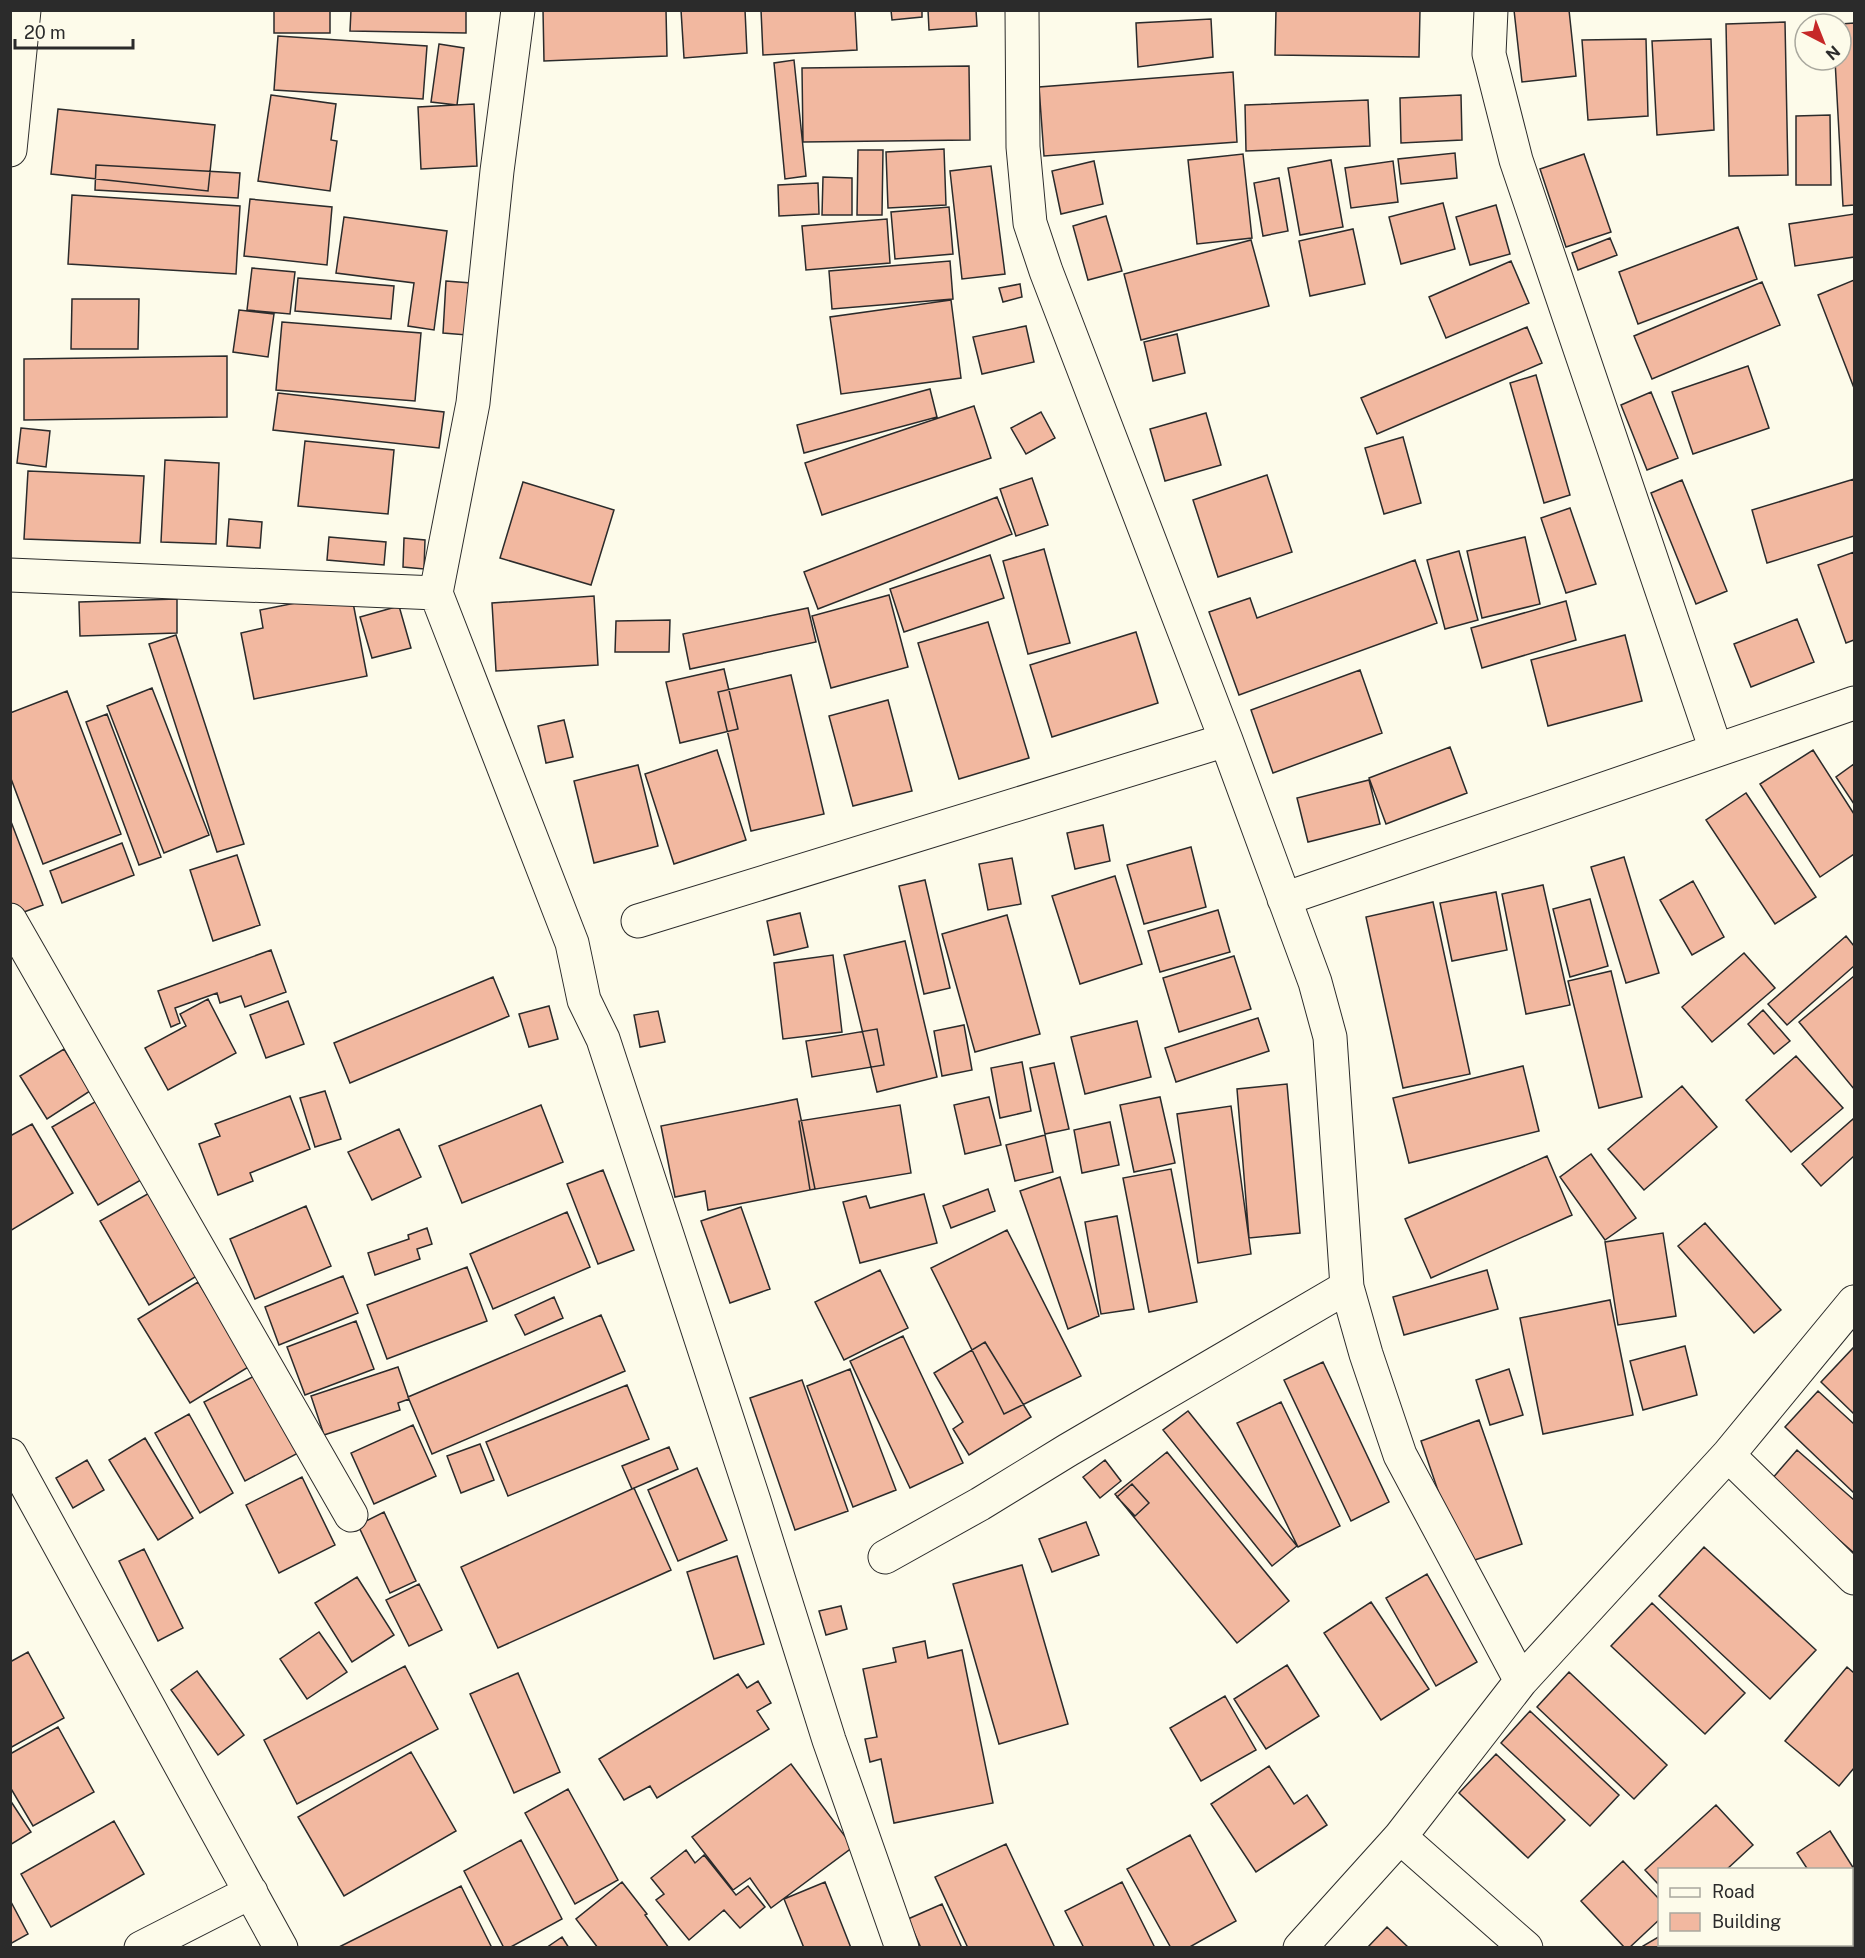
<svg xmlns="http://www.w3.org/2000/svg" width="1865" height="1958" viewBox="0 0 1865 1958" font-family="'Public Sans',sans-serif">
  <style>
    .building { fill: #f2b8a0; stroke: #2b2b2b; stroke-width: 1.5 }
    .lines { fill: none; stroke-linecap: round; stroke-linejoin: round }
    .minor-casing { stroke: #2b2b2b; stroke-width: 35 }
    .minor { stroke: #fdfbea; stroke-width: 33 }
  </style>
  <rect width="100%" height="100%" fill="#fdfbea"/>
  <path class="building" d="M274,10H330V33H274Z
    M351,10H466V33L350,31Z
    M543,10H666L667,56L544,61Z
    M681,10H745L747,53L684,58Z
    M761,10H855L857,50L763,55Z
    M891,10H922V17L892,20Z
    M928,10H976L977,26L929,30Z
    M1276,10H1420L1419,57L1275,55Z
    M1514,10H1569L1576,76L1522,82Z
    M1211,19L1213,57L1138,67L1136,23Z
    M1785,22L1788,175L1729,176L1726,24Z
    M1854,23V205L1843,206L1835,60H1841V24Z
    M278,36L427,46L423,99L274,90Z
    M1646,39L1648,116L1588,120L1582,40Z
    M1711,39L1714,130L1657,135L1652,41Z
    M439,44L464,48L457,105L431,102Z
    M794,60L806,176L785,179L774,63Z
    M969,66L970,140L803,142L802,68Z
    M1233,72L1237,142L1044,156L1039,87Z
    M271,95L336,104L331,140L337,141L330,191L258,181Z
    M1461,95L1462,140L1401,143L1400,98Z
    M1368,100L1370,146L1246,151L1245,105Z
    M474,104L477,166L421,169L418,107Z
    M58,109L215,125L208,191L51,174Z
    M1830,115L1831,185H1796V116Z
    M944,149L946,205L888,208L886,152Z
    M858,150H883L882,215H857Z
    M1455,153L1457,178L1401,184L1398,159Z
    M1243,154L1252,238L1197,244L1188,160Z
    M1584,154L1611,232L1566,247L1540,169Z
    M1331,160L1343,227L1300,235L1288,168Z
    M1094,161L1103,204L1061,214L1052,171Z
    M1393,161L1398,202L1351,208L1345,168Z
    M96,165L240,173L238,198L95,190Z
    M991,166L1005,274L962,279L950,171Z
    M823,177L852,178V215H822Z
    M1279,178L1288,231L1263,236L1254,183Z
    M818,183L819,214L779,216L778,185Z
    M72,195L240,206L236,274L68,264Z
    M250,199L332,207L327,265L244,256Z
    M1443,203L1455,249L1401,264L1389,217Z
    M1496,205L1510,254L1470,265L1456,217Z
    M949,207L953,254L895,259L891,212Z
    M1854,214V257L1795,266L1789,224Z
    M1106,216L1122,271L1088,280L1073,226Z
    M344,217L447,231L434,330L408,326L414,283L336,273Z
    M887,219L890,263L806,270L802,226Z
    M1738,227L1757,279L1638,324L1619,272Z
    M1353,229L1365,284L1310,296L1299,241Z
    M1610,238L1617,255L1578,270L1572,253Z
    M1251,240L1269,306L1141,340L1124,274Z
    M950,261L953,299L832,309L829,271Z
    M1511,261L1529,303L1446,338L1429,297Z
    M252,268L295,272L290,314L247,310Z
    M298,278L394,286L391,319L295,311Z
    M1854,280V388L1818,295Z
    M446,281L471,283L467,335L443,333Z
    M1762,282L1780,325L1652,379L1634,336Z
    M1020,284L1022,297L1003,302L999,288Z
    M72,299H139L138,349H71Z
    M951,300L961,378L841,394L830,317Z
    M239,310L274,314L268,357L233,352Z
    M282,322L421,333L415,401L276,390Z
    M1026,326L1034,362L982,374L973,337Z
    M1527,327L1542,363L1377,434L1361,398Z
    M1177,334L1185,373L1153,381L1144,342Z
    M227,356V417L24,420V359Z
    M1748,366L1769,428L1693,454L1672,392Z
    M1536,375L1570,495L1544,503L1510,383Z
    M930,389L937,417L804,453L797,425Z
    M1651,392L1678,458L1647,470L1621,405Z
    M278,393L444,412L439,448L273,430Z
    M974,406L991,458L822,515L805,463Z
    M1041,412L1055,438L1026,454L1011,428Z
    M1206,413L1221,465L1165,481L1150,429Z
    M21,428L50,431L46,467L17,463Z
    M1403,437L1421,503L1384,514L1365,448Z
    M305,441L394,450L388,514L298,506Z
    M165,460L219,463L216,544L161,542Z
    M28,471L144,476L140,543L24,539Z
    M1267,475L1292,552L1218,577L1193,500Z
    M1032,478L1048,525L1016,536L1000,489Z
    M1854,479V536L1767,563L1752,510Z
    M1682,480L1727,591L1696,604L1651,493Z
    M523,482L614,510L591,585L500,558Z
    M997,497L1012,534L818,609L804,572Z
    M1570,508L1596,584L1566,593L1541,518Z
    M229,519L262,522L260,548L227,546Z
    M329,537L386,542L384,565L327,560Z
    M1525,537L1540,604L1482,618L1467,551Z
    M404,538L425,540L424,569L403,567Z
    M1044,549L1070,643L1028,654L1003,561Z
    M1459,551L1478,620L1445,629L1427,560Z
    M1854,552V640L1846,643L1818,565Z
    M990,555L1004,598L904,632L890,589Z
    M1415,560L1437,623L1239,695L1209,612L1250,598L1257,618Z
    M351,592L367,676L254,699L241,633L263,628L260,610Z
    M889,595L908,667L831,688L812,616Z
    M594,596L598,665L496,671L492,603Z
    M177,599V633L80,636L79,602Z
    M1566,601L1576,640L1482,668L1471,628Z
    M399,606L411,648L372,658L360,617Z
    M808,608L816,642L690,669L683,634Z
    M1797,619L1814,662L1751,687L1734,644Z
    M670,620L669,652H615L616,621Z
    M988,622L1029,758L959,779L918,643Z
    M1136,632L1158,703L1052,737L1030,665Z
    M176,635L244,844L217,852L149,644Z
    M1625,635L1642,701L1548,726L1531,660Z
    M724,669L738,729L680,743L666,682Z
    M1360,670L1382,733L1273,773L1251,710Z
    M791,675L824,814L751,831L718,692Z
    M152,688L209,835L164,853L107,706Z
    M67,691L121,834L43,864L10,776V713Z
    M888,700L912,791L853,806L829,716Z
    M107,714L161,857L139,865L86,722Z
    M564,720L573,757L546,763L538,726Z
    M1450,747L1467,793L1386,824L1369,778Z
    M717,750L746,840L674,864L645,774Z
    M1813,750L1854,814V854L1820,877L1760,784Z
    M1854,764V804L1836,777Z
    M638,765L658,846L594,863L574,781Z
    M1369,780L1380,824L1308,842L1297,798Z
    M1746,793L1816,897L1775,924L1706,820Z
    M10,819L43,905L13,916L10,909Z
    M1103,825L1110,861L1075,869L1067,833Z
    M122,843L134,875L62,903L50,871Z
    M1191,847L1206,907L1144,924L1127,865Z
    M237,855L260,925L213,941L190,870Z
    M1624,857L1659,973L1626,983L1591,867Z
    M1012,858L1021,904L988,910L979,864Z
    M1115,876L1142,964L1080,984L1052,896Z
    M925,880L950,988L924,994L899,886Z
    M1693,881L1724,937L1692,955L1660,900Z
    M1543,885L1570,1005L1526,1014L1502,894Z
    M1496,892L1507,950L1452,961L1440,903Z
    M1590,899L1608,966L1570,977L1553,909Z
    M1433,902L1470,1074L1403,1088L1366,917Z
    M1218,910L1230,952L1160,972L1148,931Z
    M800,913L808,947L774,955L767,921Z
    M1007,915L1040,1034L975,1052L942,934Z
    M1846,936L1854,946V966L1787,1025L1768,1004Z
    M905,941L937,1077L877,1092L844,955Z
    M271,950L286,992L245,1007L241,996L220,1003L217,993L175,1008L180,1023L171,1027L158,991Z
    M1744,953L1775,988L1712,1042L1682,1007Z
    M833,955L842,1032L783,1039L774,963Z
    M1234,956L1251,1009L1179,1032L1163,978Z
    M1611,971L1642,1097L1599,1108L1568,981Z
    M1854,976V1089L1799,1022Z
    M493,977L509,1016L350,1083L334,1043Z
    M208,999L236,1053L168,1090L145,1048L186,1026L180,1014Z
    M288,1001L304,1044L266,1058L250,1015Z
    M549,1006L558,1039L529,1047L519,1014Z
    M1763,1010L1790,1041L1774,1054L1748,1024Z
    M658,1011L665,1042L640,1047L634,1015Z
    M1258,1018L1269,1051L1176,1082L1165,1048Z
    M1137,1021L1151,1077L1085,1094L1071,1037Z
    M964,1025L972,1070L942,1076L934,1031Z
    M877,1029L884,1065L812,1077L806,1041Z
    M64,1049L90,1091L47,1119L20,1076Z
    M1796,1056L1843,1108L1791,1152L1746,1100Z
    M1022,1062L1031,1111L1000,1118L991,1068Z
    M1054,1063L1069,1129L1045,1134L1030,1068Z
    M1523,1066L1539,1131L1409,1163L1393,1098Z
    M1287,1084L1300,1233L1249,1238L1237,1089Z
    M1682,1086L1717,1127L1644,1190L1608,1149Z
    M325,1091L341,1139L315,1147L300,1098Z
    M290,1096L310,1149L250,1173L253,1181L218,1195L199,1144L220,1136L215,1124Z
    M989,1097L1001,1145L965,1154L954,1105Z
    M1160,1097L1175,1163L1134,1172L1120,1105Z
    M100,1099L146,1177L98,1205L52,1127Z
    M797,1099L815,1189L708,1210L705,1191L675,1197L661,1126Z
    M541,1105L563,1162L462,1203L439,1146Z
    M900,1105L911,1173L810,1190L799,1121Z
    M1231,1106L1251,1254L1198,1263L1177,1114Z
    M1853,1119L1854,1121V1156L1821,1186L1802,1164Z
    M1110,1122L1119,1165L1082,1173L1074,1130Z
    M32,1124L73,1193L10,1231V1136Z
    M399,1129L421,1177L372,1200L348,1152Z
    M1045,1135L1053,1172L1015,1181L1006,1145Z
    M1591,1154L1636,1218L1605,1240L1560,1177Z
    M1547,1156L1572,1215L1431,1278L1405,1219Z
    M1171,1169L1197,1302L1149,1312L1123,1178Z
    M603,1170L634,1250L598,1264L567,1184Z
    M1060,1177L1099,1316L1068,1329L1020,1191Z
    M988,1189L995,1211L951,1228L943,1206Z
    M151,1192L200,1274L149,1305L100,1221Z
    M924,1194L937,1243L860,1263L843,1202L866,1196L870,1208Z
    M306,1206L331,1266L255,1299L230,1239Z
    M741,1207L770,1289L730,1303L701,1221Z
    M567,1212L590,1267L493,1309L470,1254Z
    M1117,1216L1134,1309L1101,1314L1085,1222Z
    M1705,1223L1781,1310L1754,1333L1678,1246Z
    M427,1228L432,1244L417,1249L420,1259L375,1275L368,1253L409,1239L408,1235Z
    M1007,1230L1081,1376L1004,1414L931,1268Z
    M1663,1233L1676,1316L1618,1325L1605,1242Z
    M467,1267L487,1321L387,1359L367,1305Z
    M880,1270L908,1328L844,1360L815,1302Z
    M1487,1270L1498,1309L1404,1335L1393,1297Z
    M343,1276L358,1313L279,1345L265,1307Z
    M198,1282L250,1366L190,1403L138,1319Z
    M554,1297L563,1318L525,1335L515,1315Z
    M1610,1300L1633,1415L1543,1434L1520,1318Z
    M601,1315L625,1371L432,1454L408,1397Z
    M356,1321L374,1369L305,1395L287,1347Z
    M903,1336L963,1463L910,1488L850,1361Z
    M985,1342L1031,1417L969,1455L953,1429L963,1422L934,1373Z
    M1685,1346L1697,1395L1643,1410L1630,1361Z
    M1854,1347V1414L1821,1382Z
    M1323,1362L1389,1502L1351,1521L1284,1380Z
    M398,1367L409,1399L398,1403L400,1410L324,1435L311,1396Z
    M850,1369L896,1490L853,1507L807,1386Z
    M1509,1369L1523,1415L1490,1425L1476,1380Z
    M262,1372L302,1451L245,1481L204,1402Z
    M802,1380L848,1511L795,1530L750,1398Z
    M627,1385L649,1439L508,1496L486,1442Z
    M1818,1391L1854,1424V1493L1785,1427Z
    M1281,1402L1340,1526L1298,1547L1237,1423Z
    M1188,1411L1297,1546L1272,1566L1163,1430Z
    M189,1414L233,1493L200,1513L155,1433Z
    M1479,1420L1522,1544L1463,1564L1421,1441Z
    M413,1425L436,1476L374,1504L351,1453Z
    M145,1438L193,1518L158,1540L109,1460Z
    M480,1444L494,1480L461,1493L447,1456Z
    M669,1447L678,1469L632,1489L622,1466Z
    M1797,1450L1854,1500V1553L1771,1480Z
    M1167,1452L1289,1601L1237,1643L1115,1494Z
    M87,1460L104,1490L73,1508L56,1478Z
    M1105,1460L1121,1481L1100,1498L1083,1477Z
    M697,1468L727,1540L678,1561L648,1490Z
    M302,1477L335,1545L279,1573L246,1505Z
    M1132,1484L1149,1503L1135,1516L1117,1497Z
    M634,1488L671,1570L498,1648L461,1567Z
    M384,1512L416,1581L390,1593L358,1525Z
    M1086,1522L1099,1555L1052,1572L1039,1539Z
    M1704,1547L1816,1650L1770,1699L1659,1596Z
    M144,1549L183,1628L158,1641L119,1561Z
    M737,1556L764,1644L714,1659L687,1572Z
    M1022,1565L1068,1724L999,1744L953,1584Z
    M1427,1574L1477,1662L1436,1686L1386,1598Z
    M357,1577L394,1635L352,1662L315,1603Z
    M419,1584L442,1630L409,1646L386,1600Z
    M1371,1602L1429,1689L1381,1720L1324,1633Z
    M1652,1603L1745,1693L1705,1734L1611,1646Z
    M841,1606L847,1629L826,1635L819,1611Z
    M319,1632L347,1672L307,1699L280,1659Z
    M925,1641L928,1658L962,1650L993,1803L894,1823L881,1759L870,1762L865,1739L877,1737L863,1669L896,1662L893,1648Z
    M28,1652L64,1718L10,1748V1662Z
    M1287,1665L1319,1716L1266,1749L1234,1699Z
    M405,1666L438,1729L297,1804L264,1740Z
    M1847,1667L1854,1673V1768L1839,1786L1785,1741Z
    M197,1671L244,1735L218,1755L171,1690Z
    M1569,1672L1667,1765L1634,1799L1537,1707Z
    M518,1673L560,1772L514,1793L470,1694Z
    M738,1674L747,1688L758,1681L771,1703L757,1711L769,1729L657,1798L650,1786L624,1800L599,1759Z
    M1225,1696L1256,1750L1201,1781L1170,1728Z
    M1530,1711L1619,1795L1590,1826L1501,1743Z
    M58,1727L94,1792L33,1826L10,1787V1754Z
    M411,1752L456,1831L344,1896L298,1817Z
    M1496,1754L1565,1820L1528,1858L1459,1793Z
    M791,1764L853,1847L771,1908L750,1878L733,1890L692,1837Z
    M1269,1766L1294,1804L1307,1795L1327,1825L1256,1872L1211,1804Z
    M568,1789L618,1880L575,1904L525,1813Z
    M10,1800L31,1832L10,1845Z
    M1716,1805L1753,1845L1726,1870H1660V1886L1645,1870Z
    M114,1821L144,1874L51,1927L21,1874Z
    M1830,1831L1854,1869V1923L1852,1925V1870H1808L1797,1853Z
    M1190,1835L1236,1921L1188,1948H1171L1127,1869Z
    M521,1840L562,1919L509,1948H504L464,1871Z
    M1006,1844L1055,1948H968L935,1877Z
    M686,1850L695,1863L704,1855L736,1895L748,1886L765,1907L740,1928L724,1910L689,1940L656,1900L664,1894L651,1878Z
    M1623,1861L1660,1900V1919L1629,1948H1625L1581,1901Z
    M622,1882L647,1914L645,1915L669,1948H598L576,1919Z
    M825,1882L851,1948H804L784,1899Z
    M1122,1882L1155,1948H1084L1065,1911Z
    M461,1886L492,1948H339V1947Z
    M10,1900L28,1934L10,1944Z
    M942,1904L962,1948H921L908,1919Z
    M1387,1927L1409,1948H1367Z
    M1660,1936V1944H1714L1709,1948H1644L1643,1946Z
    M562,1937L569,1948H546Z
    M1736,1944H1771L1772,1948H1731Z"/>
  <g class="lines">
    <g class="minor-casing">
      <path id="minor" d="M518,10L497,171L473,403L436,593L572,943L584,1000L603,1039L754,1501L829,1740L902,1948
        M1022,10L1023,147L1030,223L1046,271L1226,740L1315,982L1330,1037L1347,1287L1366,1354L1400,1455L1521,1681
        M1491,10L1489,54L1516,160L1716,750
        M10,150L24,10
        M10,575L436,593
        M1284,899L1854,703
        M10,920L351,1515
        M638,921L1226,740
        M10,1455L281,1948
        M1728,1455L1854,1578
        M885,1557L980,1504L1068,1450L1347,1287
        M1400,1837L1526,1948
        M141,1948L251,1892
        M1300,1948L1400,1837L1521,1681L1728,1455L1854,1302"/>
    </g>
    <use href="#minor" class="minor"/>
  </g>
  <rect width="1865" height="1958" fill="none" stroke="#2b2b2b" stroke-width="24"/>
  <rect x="1658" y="1868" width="195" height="78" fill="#fdfbea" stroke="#a9a89e" stroke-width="1.5"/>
  <rect x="1670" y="1888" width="30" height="9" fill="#fdfbea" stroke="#a9a89e" stroke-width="1.5"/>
  <text x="1712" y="1898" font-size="18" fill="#2b2b2b">Road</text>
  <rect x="1670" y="1913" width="30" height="18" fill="#f2b8a0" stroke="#a9a89e" stroke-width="1.5"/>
  <text x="1712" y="1928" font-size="18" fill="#2b2b2b">Building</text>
  <g transform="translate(1823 42) rotate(138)"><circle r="28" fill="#fdfbea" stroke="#a9a89e" stroke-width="1.5"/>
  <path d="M0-4.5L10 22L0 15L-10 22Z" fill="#c62828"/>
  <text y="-9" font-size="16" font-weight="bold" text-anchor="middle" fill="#2b2b2b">N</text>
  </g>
  <path d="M15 39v9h118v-9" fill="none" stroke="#2b2b2b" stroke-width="3"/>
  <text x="24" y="39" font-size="18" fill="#2b2b2b" stroke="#fdfbea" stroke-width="4.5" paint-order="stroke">20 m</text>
</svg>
